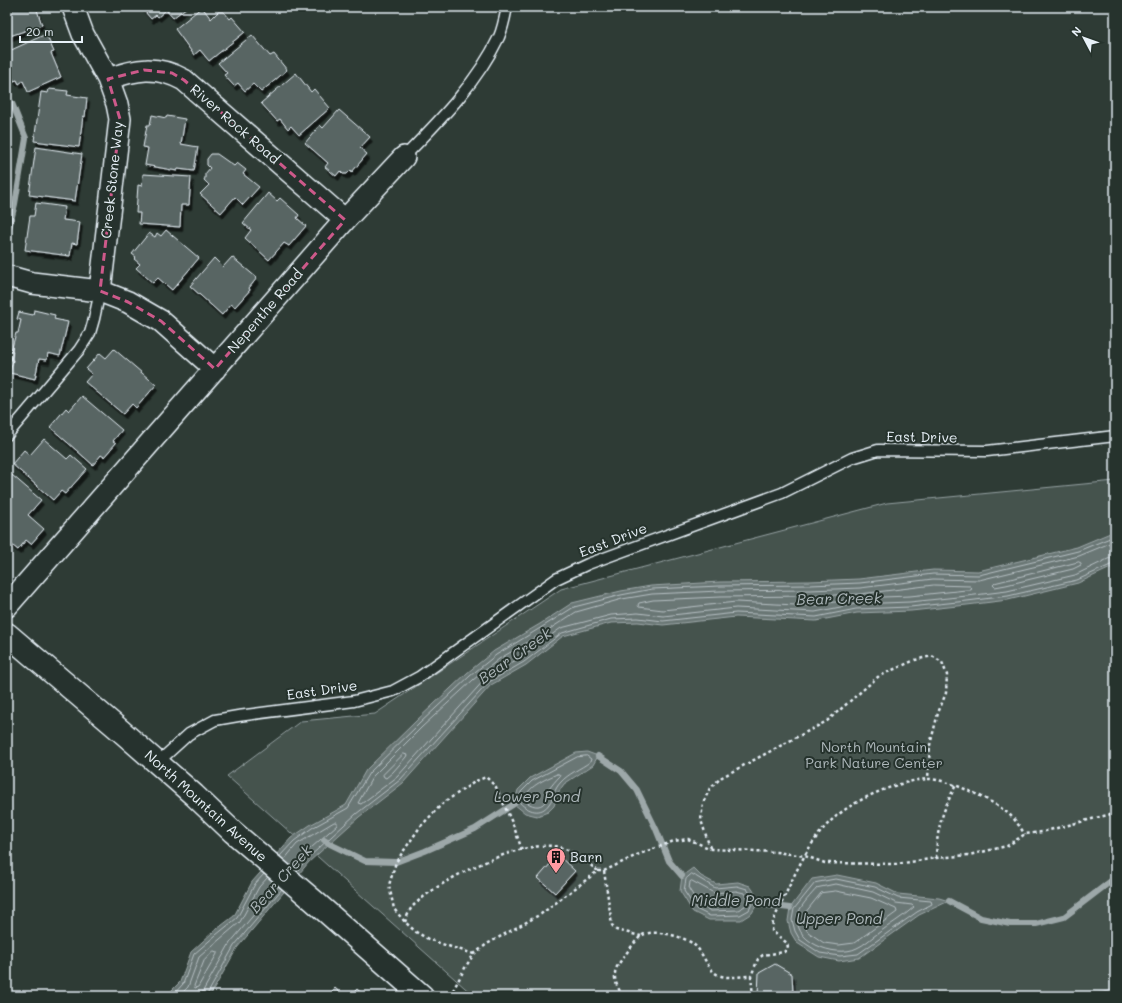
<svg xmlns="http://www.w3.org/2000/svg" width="1122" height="1003" viewBox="0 0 1122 1003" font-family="Mali,sans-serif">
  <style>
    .park { fill: #45524e; stroke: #96a2a3 }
    .water { fill: #6b7775; stroke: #9da8a9 }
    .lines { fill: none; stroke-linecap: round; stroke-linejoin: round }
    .shore { stroke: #b6c0c4; stroke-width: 1 }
    .stream { stroke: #9da8a9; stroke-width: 6 }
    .building { fill: #596563; stroke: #e8f1f8; filter: url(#shadow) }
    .lane-casing { stroke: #e8f1f8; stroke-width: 13 }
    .street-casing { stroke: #e8f1f8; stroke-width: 24 }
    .secondary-casing { stroke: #e8f1f8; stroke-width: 25 }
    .path { stroke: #e8f1f8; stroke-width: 2.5; stroke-dasharray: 3 3; stroke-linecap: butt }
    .lane { stroke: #26332d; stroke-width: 10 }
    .street { stroke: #26332d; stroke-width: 21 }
    .secondary { stroke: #26332d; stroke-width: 22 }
    .marked { fill: none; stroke: #cd598a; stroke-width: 3; stroke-dasharray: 8 5; stroke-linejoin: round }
    .labels { text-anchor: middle; stroke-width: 4; stroke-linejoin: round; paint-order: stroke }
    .street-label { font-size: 14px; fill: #e8f1f8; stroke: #26332d }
    .park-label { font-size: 14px; fill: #afb9bc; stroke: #26332d }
    .poi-label { font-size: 14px; fill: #e8f1f8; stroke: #26332d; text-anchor: start }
    .water-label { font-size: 15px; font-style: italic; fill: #b0babd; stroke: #26332d }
  </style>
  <defs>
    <filter id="shadow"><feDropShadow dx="2.5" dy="4.5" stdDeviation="0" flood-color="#0009"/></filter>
  </defs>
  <rect width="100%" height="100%" fill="#2e3b35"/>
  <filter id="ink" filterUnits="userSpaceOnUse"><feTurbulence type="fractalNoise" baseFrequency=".025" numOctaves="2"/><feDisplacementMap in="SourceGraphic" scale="8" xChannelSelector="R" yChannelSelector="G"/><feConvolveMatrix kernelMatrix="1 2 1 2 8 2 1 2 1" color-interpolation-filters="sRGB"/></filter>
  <g filter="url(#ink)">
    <path class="park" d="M1115,481V990L1083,996H474L227,776L301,721L375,714L561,589L887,503Z"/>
    <path class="water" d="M1115,531V566L1078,583L1008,600L967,605L911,611L857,613L816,621L736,617L663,625L638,622L611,623L563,636L526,665L491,685L403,783L359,817L309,862L237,948L210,996H166L180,982L191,952L213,932L234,916L252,882L291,838L310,825L346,805L366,770L416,721L467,673L494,651L540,624L572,603L621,591L651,586L720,582L810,581L859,579L933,570L978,571L1077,547Z
      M587,752L598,756L593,765L564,784L558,793L554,806L548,812L537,816L525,813L514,804L518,790L530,778L576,753Z
      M693,868L701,876L716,884L738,882L750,886L755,893L757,904L752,913L741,920H709L693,912L680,891L682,876Z
      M837,875L876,883L898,894L939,898L949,901L919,915L859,958L839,961L819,957L797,943L791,933L788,921L790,908L812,879Z"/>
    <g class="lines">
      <path class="shore" d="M1115,541L1079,556L979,580L933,579L860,588L810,590L720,591L652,594L622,599L576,612L545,632L499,659L473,680L422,727L373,776L358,803L361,804L397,777L486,678L521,657L561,628L611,615L638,613L663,616L736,608L815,612L856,604L910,602L967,596L1007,591L1075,575L1110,558H1115
        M1079,562L1081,563V565L1073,569L1006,585L995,587L993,585L995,583Z
        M934,585L970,586L972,588L971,590H966L910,596L855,598L815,606L736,602L663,610L639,607L638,605L639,603L653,600L720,597L811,596L860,594Z
        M404,754L407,755L406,757L393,772L386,778L384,777L383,775Z
        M587,756L591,759L590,762C580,769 568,774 561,782C553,790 554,798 549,804C541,816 528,811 520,803L521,792L532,781L577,757Z
        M557,774H559L560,776C556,780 552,785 549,789C548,793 547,798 545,802C540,809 531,806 525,801C525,787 546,779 557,774Z
        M280,856L294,841L312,828L348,808L369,773L419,724L470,676L496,655L542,627L574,607L621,595L652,589L720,586L810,585L860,583L933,574L979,575L1078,551L1115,536
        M284,860L297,844L334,822H337V825L303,855L293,867
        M297,871L307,859L356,814L400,780L489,682L524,662L562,633L611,619L638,618L663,621L736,613L816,617L856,609L910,607L967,601L1008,596L1077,580L1115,563
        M692,874L715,888L737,886L747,889L751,895L752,904L749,910L740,915L710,916L696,909L684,891L686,879Z
        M836,879L875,887L898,898L931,901L932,904L917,912L858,954L840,956L820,953L800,940L795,931L792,920L794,909L815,883Z
        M692,881L714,893L736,891L744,893L746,897L747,903L745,906L738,910L711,911L699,905L689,889L690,882Z
        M836,884L873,892L896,903L912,905L914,907C903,917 889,925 877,934C870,939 864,945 857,948C836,959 788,941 799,912C801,905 812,894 817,888Z
        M836,891L871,898L896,909L897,912L854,943L839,945L824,943L808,932L805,927L804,920L805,913L821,893Z
        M703,896L714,899L736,897L740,898L741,901C734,908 707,907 702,898Z
        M214,951L217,952V954L198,987L195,988L194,986L204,961Z
        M172,996L183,984L194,954L216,935L237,918L255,884L264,874
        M179,996L188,987L199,957L240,922L259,887L268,877
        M202,996L203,991L230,943L278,886
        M207,996L208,993L234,946L282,889"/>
      <path class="stream" d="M7,98L12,103L26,138L15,204L7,236
        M598,756L621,771L637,790L656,829L669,861L682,876
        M324,840L330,844L365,861L396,862L425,851L475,829L514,804
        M949,901L981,918L1010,924H1036L1064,917L1115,878
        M757,904L790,908"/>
    </g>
    <path class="building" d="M7,7H36L42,25L7,37Z
      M141,7H187L173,18L166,10L158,17L156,15L151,19Z
      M202,7L211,19L218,12H224L230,19L232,17L245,32L209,61L200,50L194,55L175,29Z
      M46,34L54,52L51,53L61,77L28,92L23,81L19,84L17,80L14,81L7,66V52Z
      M252,35L270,56L274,54L287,70L261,92L253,84L245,91L238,83L234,86L224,75L227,73L218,63Z
      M296,73L311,92L314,89L330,108L299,135L291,126L288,129L280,119L277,121L261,103Z
      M49,89L68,91L67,95L87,98L85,117L83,116L79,147L34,141L41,92L48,93Z
      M339,110L370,137L360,148L367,154L352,172L351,170L347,174H343L340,171L336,176L325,167L328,163L305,143L320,125L323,128Z
      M152,115L166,118L167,116L185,119L181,144L198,147L194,171L178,169L177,171L145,165L148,148L143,147L147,125H150Z
      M36,147L82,154L75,201L29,195Z
      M211,154H217L234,166L237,163L246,170L243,174L259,187L243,205L235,197L221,213L200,194L209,185L204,180L205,178V174L210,168L207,165V159Z
      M143,174L191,177L189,205H181L180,227L139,224L140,213H136L138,185L142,186Z
      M268,193L277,201L280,198L299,215L297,218L306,226L289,246L284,243L269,260L245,238L251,230L243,223Z
      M36,203L65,207L63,220L80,222L77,244L72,243L70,256L25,250L30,216H34Z
      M166,230L199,258L172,290L158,278L153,283L136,268L140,264L134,259L136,257L132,254L149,233L155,237L157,233L161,236Z
      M232,257L257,278L249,288L250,290L235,307L231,304L222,315L190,286L214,258L223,267Z
      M34,310L55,315L54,319L68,322L60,356L48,353L47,360L39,359L35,379L10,373L13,360H11L13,351H11L16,333H18L21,320L17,319L19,312L33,315Z
      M114,349L156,385L136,408L132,404L123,414L85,382L92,374L86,369L100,353L106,358Z
      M82,396L122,430L113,441L116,443L104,457L101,455L93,465L50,427L66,408L69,411Z
      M44,439L67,459L71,455L87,469L65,494L61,491L53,500L12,464L24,450L30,455Z
      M12,475L41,500L28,515L44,529L31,544L26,540L18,550L7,541V481Z
      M558,855L575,871L555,893L538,878Z
      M775,964L792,974L793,993L789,996H761L758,994L759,973Z
      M335,988L344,996H327Z
      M357,989L365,996H350Z"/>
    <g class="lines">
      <g class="lane-casing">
        <path id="lane" d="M404,157C440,120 477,83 499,37C503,28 505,17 507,7
          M7,435L79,350L90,333L94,319L100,291
          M157,763L189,734L215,720L238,716L354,701L393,691L419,677L556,579L588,564L782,493L852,458L878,450L987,451L1115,436"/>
      </g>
      <g class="street-casing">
        <path id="street" d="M73,7L83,34L108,79L117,104L120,119L100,291
          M108,79C136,69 156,65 184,80L345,220
          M7,276L32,283L100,291L128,302L161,321L215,369
          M7,606L345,220L404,157"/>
      </g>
      <g class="secondary-casing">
        <path id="secondary" d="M7,634L121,731L194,795L233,832L314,901L422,996"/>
      </g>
      <path class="path" d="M710,848L701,820L703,803L710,788L722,777L827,721L879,676L915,660L932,656L942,662L947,675L946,693L938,713L930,745L928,779
        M936,858C937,827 942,812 956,785
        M604,871L612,925L616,930L641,936
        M405,922C407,917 409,910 413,906C439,880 516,842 553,846C571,848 585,861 598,871
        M474,954L448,946L428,939L416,932L405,922L394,909L389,885L396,862L420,827L443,803L476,781L486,777L496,787L514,827L522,850
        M450,996L466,966L474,954L487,944L541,914L598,871H604L637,855L674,841L688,839L711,849L776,852L805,856L825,863L897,864L936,858L969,855L1007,846L1025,834L1042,832L1115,813
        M623,996C617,987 611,976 618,965C621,960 636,940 641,936C652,928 683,936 693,944C703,951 705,965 715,973C724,980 740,976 751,976
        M753,996L751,976L758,959L763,955L784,952L788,948L787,943L772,931L773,921C790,887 804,845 833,819C855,799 898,781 927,779C947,778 998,802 1012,817C1017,822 1021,829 1025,834"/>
      <use href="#lane" class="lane"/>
      <use href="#street" class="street"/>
      <use href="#secondary" class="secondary"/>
    </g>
  </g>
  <path class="marked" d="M144,70L172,73L184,80L345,220L215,369L161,321L128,302L100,291L120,119L108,79Z"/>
  <defs>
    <g id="building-pin" transform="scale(1)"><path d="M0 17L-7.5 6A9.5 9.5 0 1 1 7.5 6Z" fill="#ff9aa2" stroke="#26332d"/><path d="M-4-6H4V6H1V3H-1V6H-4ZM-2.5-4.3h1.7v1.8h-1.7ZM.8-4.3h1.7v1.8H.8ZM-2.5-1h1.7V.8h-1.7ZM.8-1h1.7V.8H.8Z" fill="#111"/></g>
  </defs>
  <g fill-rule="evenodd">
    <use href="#building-pin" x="556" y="857"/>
  </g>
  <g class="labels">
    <g class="street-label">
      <text transform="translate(235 124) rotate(41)" y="5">River Rock Road</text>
      <text transform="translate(112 180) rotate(-84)" y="5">Creek Stone Way</text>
      <text transform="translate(265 311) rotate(-49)" y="5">Nepenthe Road</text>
      <text transform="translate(922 437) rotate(1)" y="5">East Drive</text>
      <text transform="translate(613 540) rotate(-21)" y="5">East Drive</text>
      <text transform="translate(322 690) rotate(-8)" y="5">East Drive</text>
      <text transform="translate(206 806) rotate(42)" y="5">North Mountain Avenue</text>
    </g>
    <g class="park-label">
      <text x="874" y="752">North Mountain<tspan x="874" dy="16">Park Nature Center</tspan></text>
    </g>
    <g class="poi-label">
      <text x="570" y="862">Barn</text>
    </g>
    <g class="water-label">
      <text transform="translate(839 599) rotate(-1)" y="5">Bear Creek</text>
      <text transform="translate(515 656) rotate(-35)" y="5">Bear Creek</text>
      <text x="537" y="802">Lower Pond</text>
      <text transform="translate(281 879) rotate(-48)" y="5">Bear Creek</text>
      <text x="736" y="906">Middle Pond</text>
      <text x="839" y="924">Upper Pond</text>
    </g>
  </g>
  <rect width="1122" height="1003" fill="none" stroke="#26332d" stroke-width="24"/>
  <rect x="12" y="12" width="1098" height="979" fill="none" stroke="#e8f1f8" stroke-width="1.5" filter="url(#ink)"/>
  <g transform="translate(1084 38) rotate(311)" stroke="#26332d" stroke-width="3" paint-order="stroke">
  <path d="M0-3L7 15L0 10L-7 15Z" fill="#e8f1f8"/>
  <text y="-6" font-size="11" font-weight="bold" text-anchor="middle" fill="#e8f1f8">N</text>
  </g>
  <path d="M20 36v6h62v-6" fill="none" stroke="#e8f1f8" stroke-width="2"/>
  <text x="26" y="36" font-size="12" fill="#e8f1f8" stroke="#26332d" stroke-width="3" paint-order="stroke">20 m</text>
</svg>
